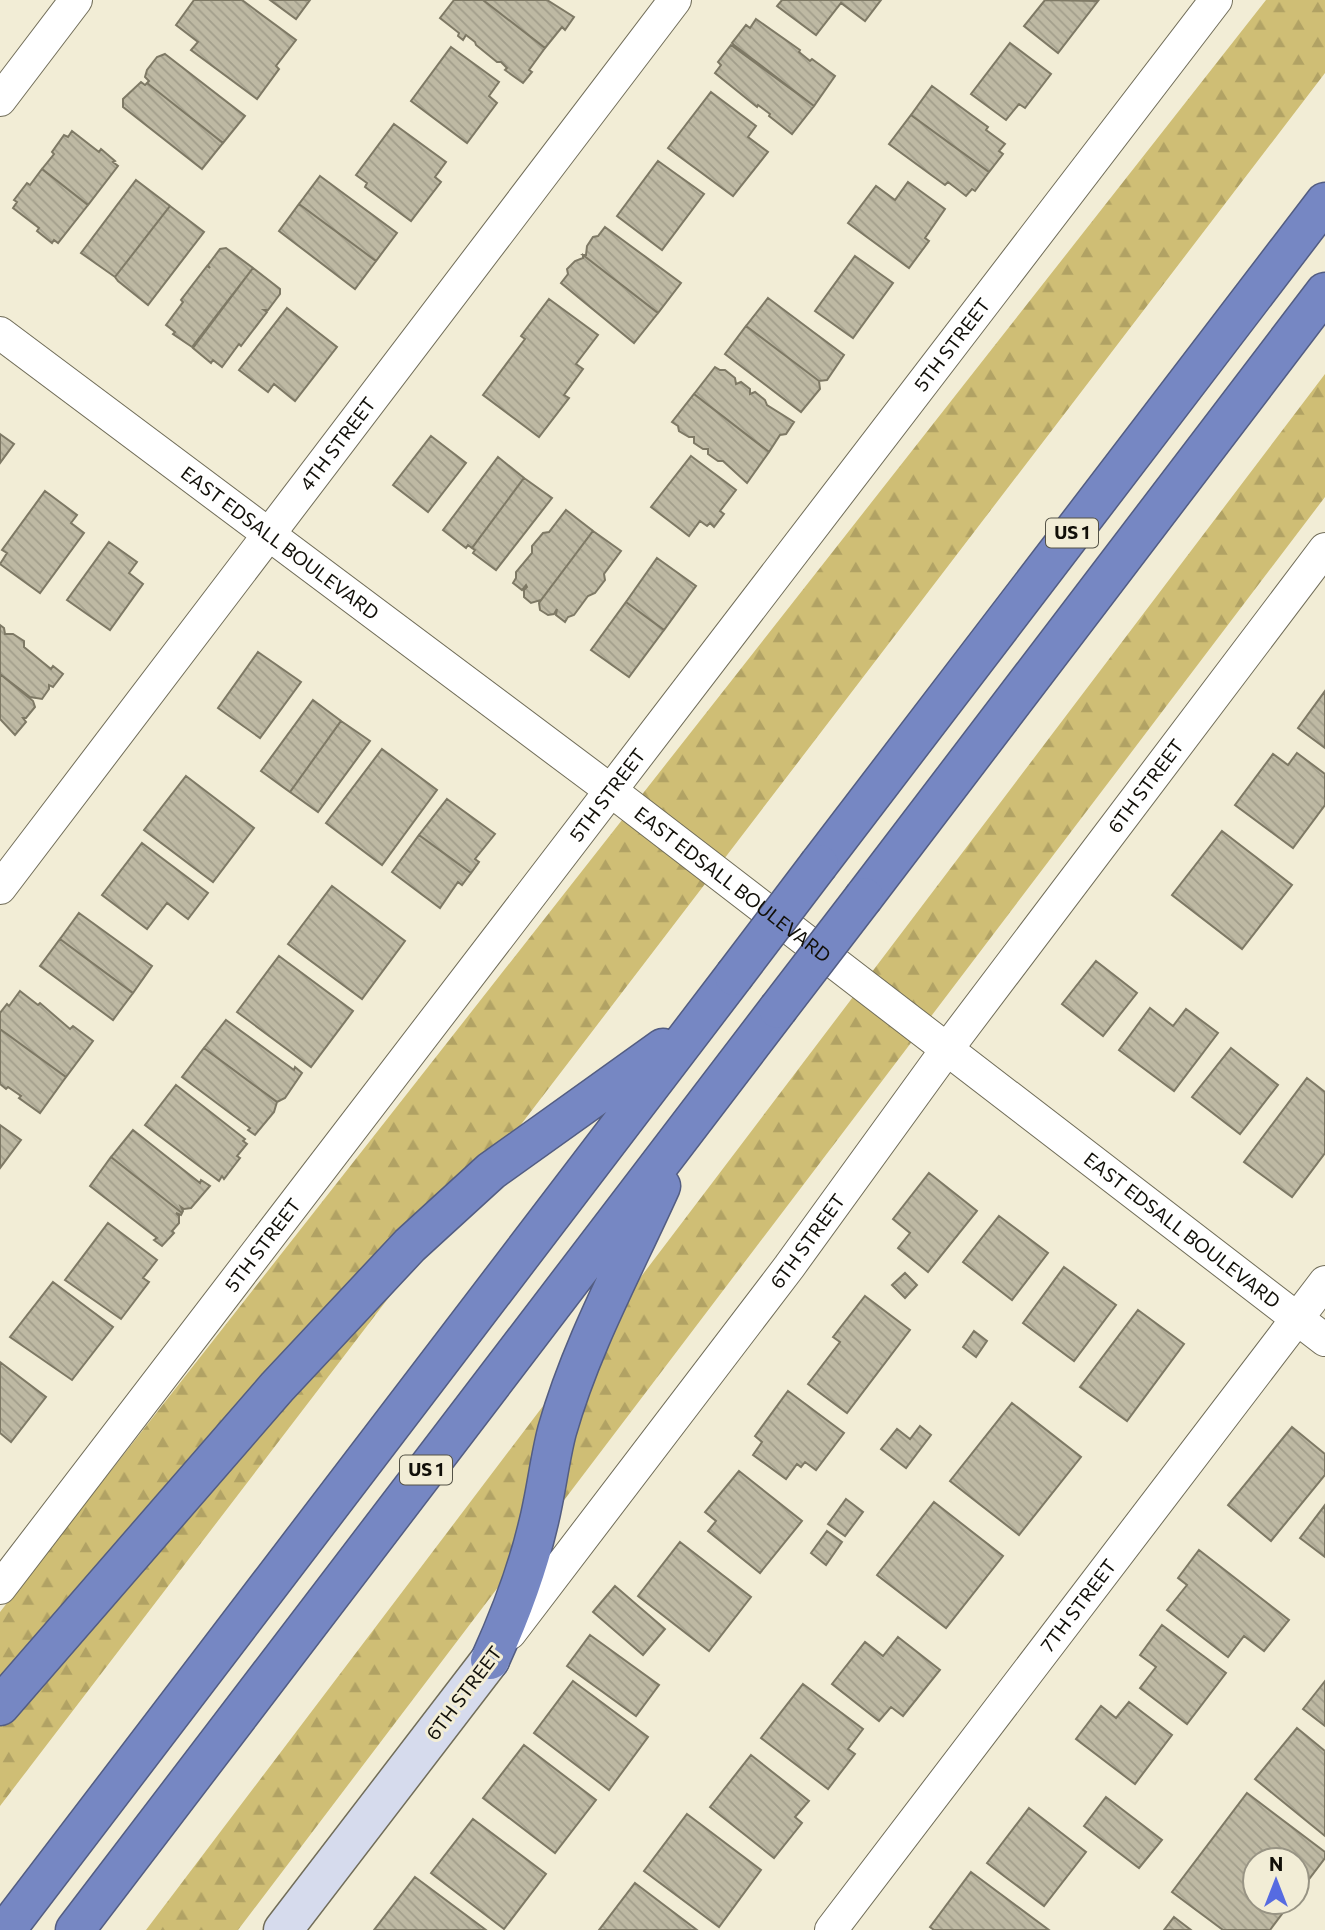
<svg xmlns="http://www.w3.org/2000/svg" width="1325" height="1930" viewBox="0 0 1325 1930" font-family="Commissioner,sans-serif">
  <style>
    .forest { fill: url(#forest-firs) }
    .building { fill: url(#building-back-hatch); stroke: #7e7965; stroke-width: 2 }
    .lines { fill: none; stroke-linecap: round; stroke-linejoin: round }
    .minor-casing { stroke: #716d59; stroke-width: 34 }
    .secondary-casing { stroke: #716d59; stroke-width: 41 }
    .motorway-casing { stroke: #535d82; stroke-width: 41 }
    .minor { stroke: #fff; stroke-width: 32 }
    .secondary { stroke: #d6dbed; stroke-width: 38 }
    .motorway { stroke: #7687c3; stroke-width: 38 }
    .motorway-bridge-casing { stroke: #535d82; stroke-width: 41; stroke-linecap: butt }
    .motorway-bridge { stroke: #7687c3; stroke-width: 38 }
    .labels { text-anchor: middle; stroke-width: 6; stroke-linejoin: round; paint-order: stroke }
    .shield { fill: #f2edd6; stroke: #545246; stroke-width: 2 }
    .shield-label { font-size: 18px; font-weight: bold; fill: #110f08 }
    .street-label { font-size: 19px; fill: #110f08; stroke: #f2edd6 }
  </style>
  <defs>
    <pattern id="forest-firs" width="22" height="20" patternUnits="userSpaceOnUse" patternTransform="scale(1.75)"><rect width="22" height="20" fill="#cfbe75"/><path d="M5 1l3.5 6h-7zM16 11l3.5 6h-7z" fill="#b1a264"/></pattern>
    <pattern id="building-back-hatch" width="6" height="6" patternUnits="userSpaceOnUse" patternTransform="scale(1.75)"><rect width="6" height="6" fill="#beb9a3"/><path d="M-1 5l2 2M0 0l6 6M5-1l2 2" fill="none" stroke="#a29e8b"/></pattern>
  </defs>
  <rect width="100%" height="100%" fill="#f2edd6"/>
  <path class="forest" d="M1266,0H1325V73L0,1806V1612Z
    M1325,374V497L238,1930H146Z"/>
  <path class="building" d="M194,0H242L296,40L276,66L279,69L257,99L191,50L198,42L176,25Z
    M270,0H310L296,19Z
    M454,0H483L545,48L529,70L532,72L523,83L505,70L507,68L501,62H497L476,45L475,42L466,35L463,40L458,36L459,33L440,18Z
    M483,0H547L574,17L565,30L562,27L545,48Z
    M782,0H881L865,21L841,3L816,35L777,6Z
    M1045,0L1098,1L1058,53L1024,26Z
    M756,19L800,50L799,52L810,61L812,59L835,76L814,106L734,45L732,43L746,25L750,28Z
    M1010,43L1051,74L1025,108L1019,104L1006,120L971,94Z
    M731,45L814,106L792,134L769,116L770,114L758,105L757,107L715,73L721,65L718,62Z
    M451,47L499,82L489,96L497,103L467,143L411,101Z
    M165,54L245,116L223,143L147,83L149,81L145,77L147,70L157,57Z
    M141,82L145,85L147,83L223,143L202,169L123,107V99Z
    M932,86L988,127L986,130L1005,144L999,151L1003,154L989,172L911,115Z
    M711,92L756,126L748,137L768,152L733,196L668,148Z
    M911,115L989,172L975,191L972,189L966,196L948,182L945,185L889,144Z
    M394,124L446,162L435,177L441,182L411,221L365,187L367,183L356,175Z
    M72,131L99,152L101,149L115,161L113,162L118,166L88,205L42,169L54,154L52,152L64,135L68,137Z
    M658,161L704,194L662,250L617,216Z
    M42,169L88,205L58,243L54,240L52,243L37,231L39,228L13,208L17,202L14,200L27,183L30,185Z
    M320,176L397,233L376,261L299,204Z
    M136,180L170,206L115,277L81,253Z
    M908,182L945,209L925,238L929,241L909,268L848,223L876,186L895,200Z
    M299,204L376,261L355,289L279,231Z
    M170,206L204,232L148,305L118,281L115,277Z
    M605,227L681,283L658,313L583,255H586L587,246L593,237L598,236Z
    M226,248L253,268L192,347L173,334L175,332L166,325L183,302L181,300L207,266L210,268L208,265L220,249Z
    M583,255L658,313L634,343L561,283L568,274L567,269L575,261L583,258Z
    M855,256L893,283L853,338L815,311Z
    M253,268L280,289V294L268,310H264L267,312L241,346L239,344L222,367L213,360L211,363L193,348Z
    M768,298L844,355L827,380L819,381L746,326Z
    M549,299L598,335L576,364L583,369L564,395L569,398L539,437L483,395L525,339L521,336Z
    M287,308L337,347L295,401L274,384L268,392L239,370Z
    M746,326L819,381L820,389L801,412L725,354Z
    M715,367L720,370H725L735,378L736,384L741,382L750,389V394L755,392L765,400L767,405L794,422L786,434L780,435L769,452L694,394Z
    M694,394L769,452L747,483L723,461H718L708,454V449H703L694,443V437H689L679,431L678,426L672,422Z
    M0,434L14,444L0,463Z
    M431,436L466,463L428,512L393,485Z
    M691,456L736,490L720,511L724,514L714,527L710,523L707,526L700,521L689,536L651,507Z
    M498,457L524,478L472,548L468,545L466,548L443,530Z
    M524,478L552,498L496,570L473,553L475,550L472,548Z
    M45,491L77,515L71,523L84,533L40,593L0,564L7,553L2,550Z
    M566,510L593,531L541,600L531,603L524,597V590L527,587L526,585L522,590L513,583L516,578V572L532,553V546L543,533L549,532Z
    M593,531L621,551L604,574L605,580L595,593L588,596L574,615L568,617L565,622L556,615L557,609L554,614L548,615L540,610L539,603Z
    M109,542L137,562L129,573L143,584L110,630L67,600Z
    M657,558L696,586L664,630L626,602Z
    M626,602L664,630L629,677L591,650Z
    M0,625L4,628L5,634H13L24,641V647L51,669L53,666L63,674L53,687L49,685V689L42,699L30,697L0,674Z
    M258,652L301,682L260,738L218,708Z
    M0,674L33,701L35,707L26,718H23L26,722L15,735L0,719Z
    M1325,691V748L1298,728Z
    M313,700L341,721L290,792L261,771Z
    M341,721L370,741L318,812L290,792Z
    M382,749L437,790L382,865L326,823Z
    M1297,753L1325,774V805L1293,848L1235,805L1273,754L1288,765Z
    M186,776L254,828L213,882L144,830Z
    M447,799L495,834L475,859L479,862L471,873L419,835Z
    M1222,831L1292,885L1242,949L1172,895Z
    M419,835L471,873L462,885L458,882L440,908L392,872Z
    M142,843L208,893L188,919L167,903L147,929L102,895Z
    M332,886L405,941L362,999L288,944Z
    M79,913L152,966L133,993L60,939Z
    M60,939L133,993L113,1020L40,966Z
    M279,956L353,1011L311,1067L237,1012Z
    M1096,961L1137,993L1103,1036L1062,1004Z
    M20,991L38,1005L40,1003L70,1029L73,1026L93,1041L66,1077L0,1029V1013L7,1004L9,1006Z
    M1150,1008L1173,1026L1186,1009L1218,1033L1174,1091L1119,1050Z
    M226,1020L294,1070L295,1067L302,1073L285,1098L277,1102L204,1048Z
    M0,1029L66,1077L40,1113L19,1098L21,1096L8,1087L6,1089L0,1084Z
    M204,1048L277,1102L274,1112L255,1135L248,1130L250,1128L182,1077Z
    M1231,1048L1278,1085L1240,1134L1192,1097Z
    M1307,1078L1325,1092V1153L1292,1197L1244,1162Z
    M176,1085L245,1139L243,1141L247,1144L237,1156L240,1158L224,1179L222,1176L219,1181L145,1125Z
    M0,1125L21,1140L0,1168Z
    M133,1130L200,1183L201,1180L210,1186L191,1208L184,1209L181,1207L183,1211L182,1213L111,1157Z
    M111,1157L182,1213L181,1215L176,1213L179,1216V1223L172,1231L174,1233L162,1246L154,1240L157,1238L90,1186Z
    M929,1173L977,1211L928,1272L898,1248L910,1233L893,1219Z
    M999,1216L1048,1253L1012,1300L963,1262Z
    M108,1223L157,1260L143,1278L149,1282L121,1319L65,1280Z
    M1064,1267L1116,1305L1074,1361L1023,1323Z
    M905,1273L917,1285L905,1298L892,1285Z
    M53,1282L113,1327L72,1380L10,1337Z
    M865,1296L910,1330L847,1413L808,1384L840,1342L833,1337Z
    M1138,1310L1184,1344L1127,1421L1080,1387Z
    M974,1331L987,1341L976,1357L963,1347Z
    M0,1362L46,1397L11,1442L0,1433Z
    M788,1391L844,1433L816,1470L805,1462L801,1467L797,1464L786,1479L753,1455L762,1442L755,1436Z
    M1012,1403L1081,1457L1019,1535L950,1481Z
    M920,1426L931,1435L906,1468L881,1449L897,1429L910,1439Z
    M1292,1427L1325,1454V1475L1271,1541L1228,1505Z
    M739,1471L802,1521L760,1573L708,1531L716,1521L705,1512Z
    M846,1499L863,1512L845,1536L828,1524Z
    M934,1502L1003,1556L946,1628L877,1575Z
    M1325,1505V1557L1300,1538Z
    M827,1531L842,1542L826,1565L811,1553Z
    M680,1542L751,1597L709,1651L638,1596Z
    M1199,1550L1289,1620L1264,1651L1244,1636L1228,1657L1167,1610L1187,1585L1178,1578Z
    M615,1586L665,1629L643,1655L593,1612Z
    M1162,1625L1226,1673L1187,1724L1140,1688L1156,1667L1140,1655Z
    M590,1635L659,1685L636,1716L567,1666Z
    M898,1637L940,1670L903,1716L891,1707L879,1721L832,1684L865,1642L883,1656Z
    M573,1681L648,1737L609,1790L534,1733Z
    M1325,1681V1726L1303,1709Z
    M803,1684L863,1729L848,1749L855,1754L828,1789L761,1738Z
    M1129,1702L1172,1735L1135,1784L1076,1739L1101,1706L1116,1718Z
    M1297,1728L1325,1751V1836L1255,1779Z
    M524,1745L596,1800L555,1853L483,1798Z
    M751,1755L809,1801L795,1817L802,1823L774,1858L710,1807Z
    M1247,1793L1325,1852V1858L1297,1895V1860H1255V1902H1291L1270,1930H1223L1172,1892Z
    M1106,1797L1162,1840L1139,1868L1084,1826Z
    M1029,1808L1086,1852L1044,1906L987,1863Z
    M687,1814L761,1870L719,1927L644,1871Z
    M473,1819L546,1874L504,1929L431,1873Z
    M971,1872L1049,1930H934L930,1927Z
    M415,1877L486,1930H374Z
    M635,1883L697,1930H599Z
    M1174,1917L1191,1930H1164Z"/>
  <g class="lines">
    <g class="minor-casing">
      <g id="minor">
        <path d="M0,100L76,0"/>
        <path id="s1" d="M0,333L610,790L1325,1340"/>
        <path id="s2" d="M0,888L675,0"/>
        <path id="s3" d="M0,1588L1216,0"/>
        <path id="s4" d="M510,1633L789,1267L947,1049L1325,549"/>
        <path id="s5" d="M831,1930L1325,1282"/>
      </g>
    </g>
    <g class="secondary-casing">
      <path id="secondary" d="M283,1930L490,1660"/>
    </g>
    <g class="motorway-casing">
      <path id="motorway" d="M819,864L1325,202
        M864,897L1325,292
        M490,1660C510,1616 527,1572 538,1525C546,1494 549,1462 557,1431C581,1346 625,1266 661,1186
        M0,1706L277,1387L410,1245L491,1171L663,1048
        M6,1930L734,976
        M75,1930L778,1009"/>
    </g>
    <use href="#minor" class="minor"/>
    <use href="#secondary" class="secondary"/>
    <use href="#motorway" class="motorway"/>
    <g class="motorway-bridge-casing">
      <path id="motorway-bridge" d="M734,976L819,864
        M778,1009L864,897"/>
    </g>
    <use href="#motorway-bridge" class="motorway-bridge"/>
  </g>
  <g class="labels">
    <g class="shield">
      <rect x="1046" y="518.5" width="52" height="29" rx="5"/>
      <rect x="400" y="1455.5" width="52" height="29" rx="5"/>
    </g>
    <g class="shield-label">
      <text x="1072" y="539">US 1</text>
      <text x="426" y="1476">US 1</text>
    </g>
    <g class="street-label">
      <text dy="7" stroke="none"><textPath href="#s3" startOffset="1566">5TH STREET</textPath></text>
      <text dy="7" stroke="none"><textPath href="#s2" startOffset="558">4TH STREET</textPath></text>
      <text dy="7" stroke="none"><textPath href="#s1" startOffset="350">EAST EDSALL BOULEVARD</textPath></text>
      <text dy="7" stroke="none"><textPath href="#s4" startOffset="1059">6TH STREET</textPath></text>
      <text dy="7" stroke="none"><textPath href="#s3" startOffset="999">5TH STREET</textPath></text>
      <text dy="7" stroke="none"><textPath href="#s1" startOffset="917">EAST EDSALL BOULEVARD</textPath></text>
      <text dy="7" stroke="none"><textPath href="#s1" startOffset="1484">EAST EDSALL BOULEVARD</textPath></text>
      <text dy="7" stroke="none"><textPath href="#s4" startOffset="492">6TH STREET</textPath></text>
      <text dy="7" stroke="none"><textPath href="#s3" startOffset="432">5TH STREET</textPath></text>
      <text dy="7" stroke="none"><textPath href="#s5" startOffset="408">7TH STREET</textPath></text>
      <text transform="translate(464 1693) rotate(-53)" y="7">6TH STREET</text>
    </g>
  </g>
  <g transform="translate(1276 1881)"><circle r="33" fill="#f2edd6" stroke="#989484" stroke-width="2"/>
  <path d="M0-5L12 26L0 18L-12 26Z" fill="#566be1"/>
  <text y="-10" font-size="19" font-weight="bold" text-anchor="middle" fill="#110f08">N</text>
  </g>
</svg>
